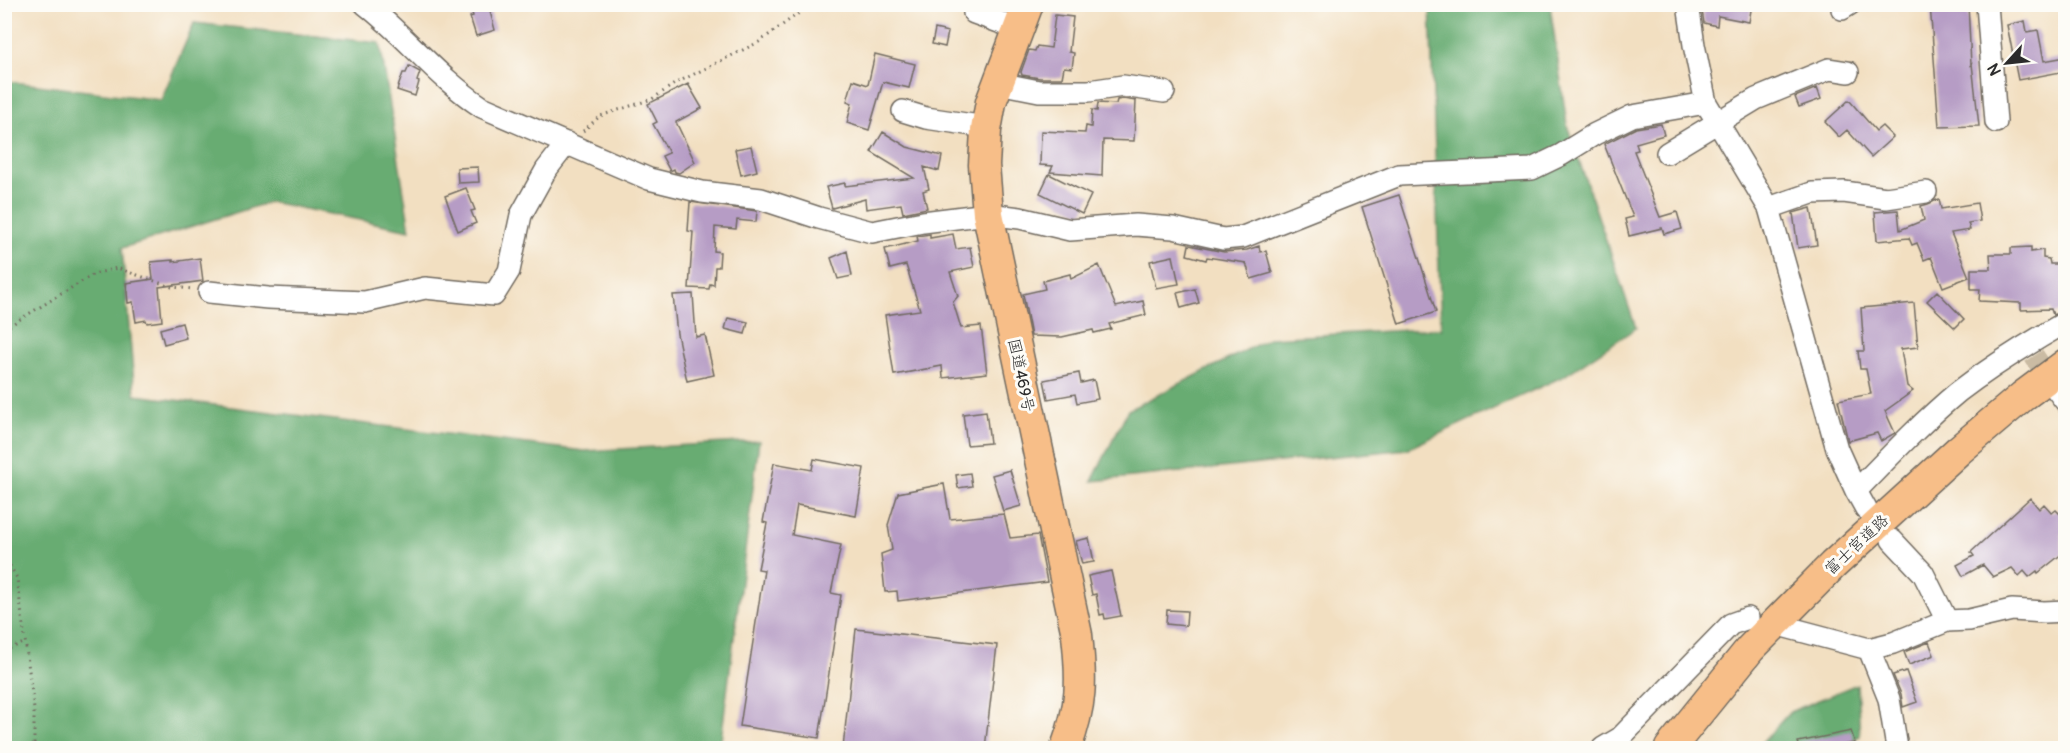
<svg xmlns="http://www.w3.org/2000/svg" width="2070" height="753" viewBox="0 0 2070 753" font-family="Pangolin,'Klee One',sans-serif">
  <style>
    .forest { fill: #68ac72; stroke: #4a6c4e; stroke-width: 1.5 }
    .building { fill: #b69cc5 }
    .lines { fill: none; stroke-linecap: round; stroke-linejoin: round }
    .minor-tunnel { stroke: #cabba3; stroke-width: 21; stroke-dasharray: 21 10; stroke-linecap: butt }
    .minor-casing { stroke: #716a60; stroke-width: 24 }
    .highway-casing { stroke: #716a60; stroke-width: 33 }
    .path { stroke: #716a60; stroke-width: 3; stroke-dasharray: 1.5 4.5; stroke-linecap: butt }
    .minor { stroke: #fff; stroke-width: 21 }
    .highway { stroke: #f7be88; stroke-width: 30 }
    .labels { text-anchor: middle; stroke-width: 6; stroke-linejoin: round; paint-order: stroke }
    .street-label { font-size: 16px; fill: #2b2b2b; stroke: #fdfcf7 }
  </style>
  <rect width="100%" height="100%" fill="#fdfcf7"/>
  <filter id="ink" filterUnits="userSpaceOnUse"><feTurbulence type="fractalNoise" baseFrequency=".0167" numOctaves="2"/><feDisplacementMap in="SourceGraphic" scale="12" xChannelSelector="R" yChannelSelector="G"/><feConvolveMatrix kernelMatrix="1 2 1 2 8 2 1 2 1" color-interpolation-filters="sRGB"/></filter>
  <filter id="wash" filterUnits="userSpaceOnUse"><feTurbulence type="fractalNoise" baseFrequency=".008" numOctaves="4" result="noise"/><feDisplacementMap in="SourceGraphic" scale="24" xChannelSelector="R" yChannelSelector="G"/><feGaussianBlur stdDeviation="1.35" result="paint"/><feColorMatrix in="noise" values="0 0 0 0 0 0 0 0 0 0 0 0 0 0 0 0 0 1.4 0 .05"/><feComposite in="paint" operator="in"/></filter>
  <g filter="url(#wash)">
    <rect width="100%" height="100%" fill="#f2dfc1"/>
    <path class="forest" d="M5,4L11,5L5,75L4,5Z
      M1430,5H1550L1567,125L1636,328L1564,376L1407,449L1092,481L1128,410L1270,338L1441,328Z
      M194,23L380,43L410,230L270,202L122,248L135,395L584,451L759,441L720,748H5V81L161,100Z
      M1857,684L1860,736L1836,748H1757L1790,712Z"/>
    <g id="blocks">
      <path class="building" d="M469,4H488L495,30L476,36L470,17L473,16Z
        M1701,4H1752L1749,22L1718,16L1717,26L1704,23Z
        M1930,4H1968L1971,65L1972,64L1979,126L1939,127Z
        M1055,15L1073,17L1069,52L1074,53L1072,68L1064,67L1062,78H1040L1022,75L1021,72L1029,50L1035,51L1037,46L1051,48Z
        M2025,21L2027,32L2038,30L2044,61L2066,57V71L2018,80L2007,25Z
        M935,29L948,32L945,47L932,44Z
        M875,54L915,64L909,88L883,82L869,130L847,123L852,103L847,101L853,80L868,85Z
        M409,66L420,72L417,81L419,82L415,96L397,90L403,73H406Z
        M688,84L702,108L676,122L695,162L679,173L675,172L674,169L670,171L662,156L669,153L653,124L657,122L648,104Z
        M1817,88L1821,99L1799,107L1795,97Z
        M1123,99L1136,101L1134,141L1103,140L1102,176L1050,172L1053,166L1040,165L1041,131L1085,133L1086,126L1091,127L1092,110L1097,111L1098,103L1116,104L1117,100Z
        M1849,100L1876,131L1882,126L1893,137L1871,157L1847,130L1839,137L1825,122Z
        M1661,124L1664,135L1636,143L1638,150L1634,151L1660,217L1677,212L1682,229L1664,234L1662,228L1629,236L1625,219L1633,217L1604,144L1636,128Z
        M883,132L907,147L942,156L939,171L924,167L929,189L923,191L927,208L903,213L901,204L866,209L865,199L832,208L826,187L845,183V186L914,178L871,152Z
        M751,146L757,171L741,175L735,149Z
        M478,167L479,182L458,183L457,168Z
        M1049,174L1091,195L1082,214L1040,193Z
        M466,188L475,210L471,211L476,223L458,231L445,196Z
        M1399,195L1436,312L1399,324L1362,207Z
        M1939,199L1941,209L1977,203L1980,221L1968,223L1970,230L1951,233L1969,277L1943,287L1931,257L1924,260L1917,243L1912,245L1909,238L1877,241L1875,212L1898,210L1900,230L1924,220L1921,206L1928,204Z
        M690,202L757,211L756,222L737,220L736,229L715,227L714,251L720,252L719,267H715L714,285L710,284L709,289L689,288L693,232L688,231Z
        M1811,208L1817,245L1798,248L1793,213Z
        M930,234V238L953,234L956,249L970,247L974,267L950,272L958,296L953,302L961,328L981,326L987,373L943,378L942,366L894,375L885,315L920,310L906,265L890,269L885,249L918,241L917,236Z
        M1189,245L1224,252L1247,250L1259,246L1260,252L1266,251L1272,273L1251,279L1246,263L1207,257L1206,260L1187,255Z
        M2031,247V252L2043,250V258L2049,259L2050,264H2066V309L2053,315L2051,309L2021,310V303L1979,301L1980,289H1971V269H1991L1990,254H2011V248Z
        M847,251L852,276L838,279L831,258Z
        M1173,256L1179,284L1156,288L1150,261Z
        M200,258L203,281L159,287L162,321L147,323L146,320L136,322L133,302L128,303L126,283L153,279L151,262L173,260V262Z
        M1099,265L1116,307L1143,301L1146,315L1109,324L1111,329L1094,333L1093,330L1062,337L1031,336L1023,294L1045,289L1043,281L1070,274L1071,279Z
        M1195,289L1199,303L1181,308L1177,293Z
        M1937,291L1964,319L1955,328L1927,301Z
        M693,294L696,337L705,335L714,375L687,381L677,334L673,295Z
        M1914,303L1918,347L1901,349L1907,386L1913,391L1885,411L1895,433L1881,441L1877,433L1848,441L1838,400L1871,394L1866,369H1860L1858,351H1864L1861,308Z
        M728,318L748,322L745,334L725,329Z
        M182,323L186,338L164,344L160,329Z
        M1079,373L1081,383L1094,380L1098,399L1077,403L1075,394L1048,399L1044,380Z
        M986,411L990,443L967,445L963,414Z
        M814,459L864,468L856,516L797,505L792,535L841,545L831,593L841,595L819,738L740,726L764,570L758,569L767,523L763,522L774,463L812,470Z
        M1010,470L1021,506L1003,511L992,475Z
        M970,473L972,486L958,488L956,475Z
        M944,484L950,519L1004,514L1010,538L1038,535L1047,582L898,601L897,591L885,592L881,554L892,550L888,525L898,493Z
        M2030,498L2039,509L2044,504L2052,513L2056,510L2066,520V531L2061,534L2063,553L2038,573L2037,571L2029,577L2024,571L2019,576L2012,568L1993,577L1983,565L1963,576L1957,565L1974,556L1971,552Z
        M1089,538L1094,562L1082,564L1076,541Z
        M1111,571L1121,616L1105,619L1104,614L1100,615L1096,594L1092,595L1088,576Z
        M1167,610L1187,611L1186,626L1166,624Z
        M856,629L997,645L985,748H843Z
        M1929,642L1934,655L1909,665L1904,652Z
        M1906,671L1917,702L1903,707L1901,694L1893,675Z
        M1851,731L1855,743L1822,748H1800L1798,742Z"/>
    </g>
  </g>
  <g filter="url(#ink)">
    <use href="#blocks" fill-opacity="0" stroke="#716a60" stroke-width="1.5"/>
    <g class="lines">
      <path class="minor-tunnel" d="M2034,356L2053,385"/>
      <g class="minor-casing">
        <path id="minor" d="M365,4C406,36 438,78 482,107L649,179L702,192L761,199L819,218L872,232L923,222L988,214L1020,218L1070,230L1136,225L1173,228L1223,239L1243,237L1399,175L1532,169L1561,155L1595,134L1632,116L1706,103
          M1688,4L1694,45L1706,103L1769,208L1837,449L1856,491L1866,509
          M1987,4L1996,122
          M1842,9L1850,4
          M974,13L1018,29
          M998,83L1039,91H1089L1123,86L1164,92
          M903,111L926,118L986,127
          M1667,153L1756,99L1829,69L1848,72
          M1769,208L1812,193L1844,192L1886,198L1926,192
          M209,292L268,298L365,302L425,288L494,295L509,271L521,215L546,170L567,143
          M2053,385L2066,402
          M1856,491C1889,457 1922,422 1958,392C1992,366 2029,343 2066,322
          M1892,540L1923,573L1947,621
          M1786,627L1869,649L1893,643L1947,621L1969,620L2012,610L2044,612L2066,611
          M1869,649L1889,699L1897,748
          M1603,748L1620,738L1731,624L1748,618"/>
      </g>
      <g class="highway-casing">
        <path id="highway" d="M1028,4L991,102L986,130L984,165L988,214L1077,635C1082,681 1082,704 1066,748
          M1670,748L1750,649L1833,565L1959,450L2023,396L2066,364"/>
      </g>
      <path class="path" d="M583,131L600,116L652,99L676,83L759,42L799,13L803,4
        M4,329L94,274L117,268L172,287L193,289
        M4,555L17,578L34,709V748
        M4,651L26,642"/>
      <use href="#minor" class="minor"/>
      <use href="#highway" class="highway"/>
    </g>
  </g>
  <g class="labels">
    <g class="street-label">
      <text transform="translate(1022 375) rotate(78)" y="6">国道469号</text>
      <text transform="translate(1856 544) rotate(-43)" y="6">富士宮道路</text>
    </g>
  </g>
  <rect width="2070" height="753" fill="none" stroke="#fdfcf7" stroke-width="24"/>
  <g transform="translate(2007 63) rotate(243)" stroke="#fdfcf7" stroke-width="4.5" paint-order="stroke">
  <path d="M0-4.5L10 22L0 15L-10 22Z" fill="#2b2b2b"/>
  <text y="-9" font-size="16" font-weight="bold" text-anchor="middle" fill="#2b2b2b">N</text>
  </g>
</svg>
